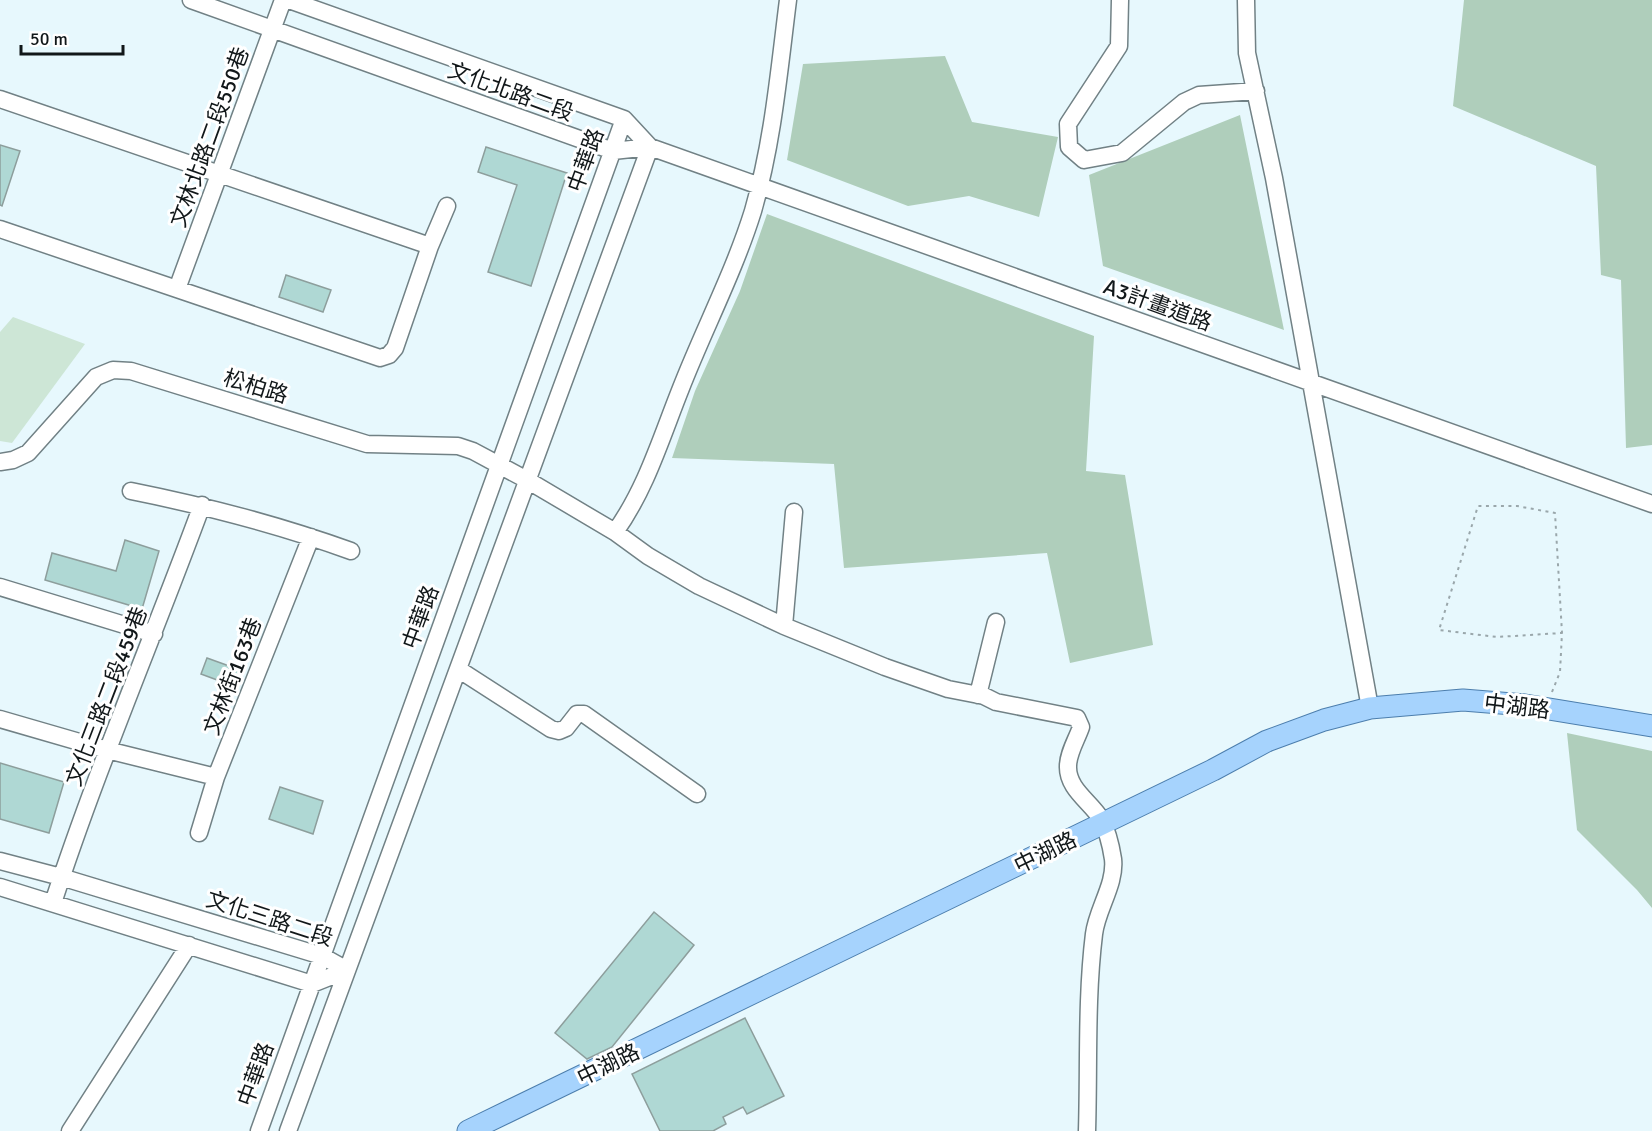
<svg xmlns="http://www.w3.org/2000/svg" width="1652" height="1131" viewBox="0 0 1652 1131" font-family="Signika,'Noto Sans TC',sans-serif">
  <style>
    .green { fill: #cde6d6 }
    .forest { fill: #afcebb }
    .building { fill: #afd8d4; stroke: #8d9e9c; stroke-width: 1.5 }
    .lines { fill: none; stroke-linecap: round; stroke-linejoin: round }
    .minor-casing { stroke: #718185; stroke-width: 19 }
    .major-casing { stroke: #4c7ead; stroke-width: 23 }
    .path { stroke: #9aa7ab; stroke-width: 2; stroke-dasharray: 3 4.5; stroke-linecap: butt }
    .minor { stroke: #fff; stroke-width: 16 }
    .major { stroke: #a6d3fd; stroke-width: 21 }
    .labels { text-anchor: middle; stroke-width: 6; stroke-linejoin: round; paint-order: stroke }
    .street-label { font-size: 22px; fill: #111719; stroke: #fff }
  </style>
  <rect width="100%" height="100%" fill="#e7f8fd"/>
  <path class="green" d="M13,317L85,344L12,443L0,441V332Z"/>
  <path class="forest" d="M1464,0H1652V445L1626,448L1621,280L1601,275L1596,166L1453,106Z
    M945,56L972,122L1058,137L1039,217L969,196L908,206L787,160L803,64Z
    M1240,115L1284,330L1103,266L1089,175Z
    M767,214L1094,336L1086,471L1125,475L1153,645L1070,663L1047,553L844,568L834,464L672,458L695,391L740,291Z
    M1567,733L1652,751V908L1637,890L1577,830Z"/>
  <path class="building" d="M0,145L20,151L2,206L0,205Z
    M486,147L567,173L531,286L488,272L517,185L478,172Z
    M286,275L331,290L323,312L279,297Z
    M125,540L159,551L142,609L45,580L52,553L116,571Z
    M207,658L243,671L236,687L201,674Z
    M0,763L64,782L49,833L0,819Z
    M280,787L323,801L313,834L269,819Z
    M654,912L694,945L612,1047L587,1059L555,1033Z
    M745,1018L784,1096L747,1114L743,1107L723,1117L726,1124L713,1131H660L632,1074Z"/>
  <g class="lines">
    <g class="minor-casing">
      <path id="minor" d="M191,0L613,151L650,147L1652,504
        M289,0L624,119L650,147
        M1120,0L1119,46L1068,124L1069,147L1084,160L1122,153L1184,102L1199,95L1256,91
        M1246,0L1247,53L1274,178L1370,708
        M0,99L430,246
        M0,229L380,358L389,355L395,348L430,246L447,206
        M177,289L283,0
        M0,462L13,460L28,453L96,377L113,370L131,371L367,444L458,446L473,451L527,480L615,532C646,489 661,438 681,388C704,329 734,272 753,211C773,142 779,71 788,0
        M131,491C206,506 279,525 351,551
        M615,532L648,556L699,586L784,626L885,667L948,689L984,696L996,702L1077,718L1081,727C1077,739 1068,753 1068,766C1067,789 1091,802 1101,819C1107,830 1111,846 1113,859C1116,884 1097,909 1094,934C1086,999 1089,1066 1087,1131
        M0,587L154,634
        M784,626L794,512
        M458,669L551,729L559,731L566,728L577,714H584L697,794
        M978,695L996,622
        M0,719L107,750L216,777
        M199,833L216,777L311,537
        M0,861L61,877L322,956L347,970
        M0,887L312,984L347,970
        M53,903C97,768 153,638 202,505
        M70,1131L189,945
        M259,1131L624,119
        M288,1131L650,147"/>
    </g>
    <g class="major-casing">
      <path id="major" d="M468,1131L1213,770L1267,741L1324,720L1370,708L1463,700L1525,705L1652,726"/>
    </g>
    <path class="path" d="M1552,692L1560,672L1562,633L1555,513L1517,506H1478L1439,630L1497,637L1562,633"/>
    <use href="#minor" class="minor"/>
    <use href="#major" class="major"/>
  </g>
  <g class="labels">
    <g class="street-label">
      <text transform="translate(511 91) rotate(20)" y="8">文化北路二段</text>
      <text transform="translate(209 137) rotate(-70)" y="8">文林北路二段550巷</text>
      <text transform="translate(585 160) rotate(-70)" y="8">中華路</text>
      <text transform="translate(1158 304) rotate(20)" y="8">A3計畫道路</text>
      <text transform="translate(256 386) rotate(17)" y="8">松柏路</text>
      <text transform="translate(420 617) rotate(-70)" y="8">中華路</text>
      <text transform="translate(232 676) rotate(-69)" y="8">文林街163巷</text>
      <text transform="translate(106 696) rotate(-69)" y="8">文化三路二段459巷</text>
      <text transform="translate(1517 706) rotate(7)" y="8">中湖路</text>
      <text transform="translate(1045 852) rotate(-26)" y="8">中湖路</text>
      <text transform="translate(270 918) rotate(18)" y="8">文化三路二段</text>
      <text transform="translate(608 1064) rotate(-26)" y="8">中湖路</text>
      <text transform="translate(255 1074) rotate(-70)" y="8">中華路</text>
    </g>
  </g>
  <path d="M21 45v9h102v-9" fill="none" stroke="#111719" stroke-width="3"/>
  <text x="30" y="45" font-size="18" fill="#111719" stroke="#ffffff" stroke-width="4.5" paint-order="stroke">50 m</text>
</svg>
